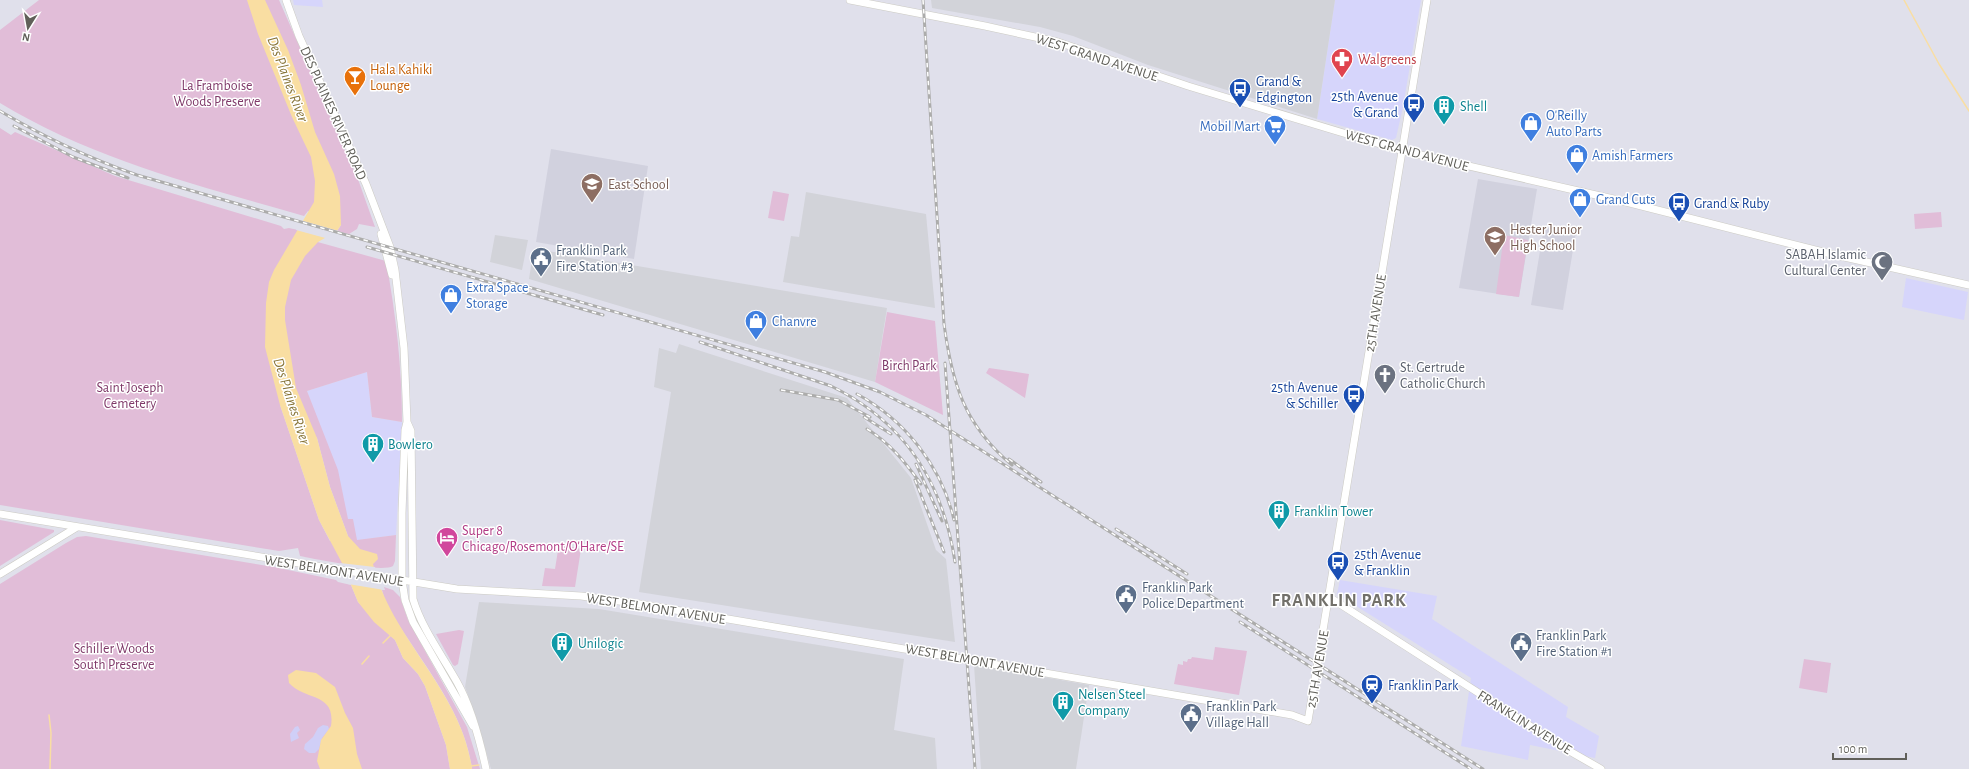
<svg xmlns="http://www.w3.org/2000/svg" width="1969" height="769" viewBox="0 0 1969 769" font-family="'Alegreya Sans',sans-serif">
  <style>
    .commercial { fill: #d6d5fb }
    .industrial { fill: #d2d3d9 }
    .education { fill: #d1d1de }
    .green { fill: #e1bdd8; fill-rule: evenodd }
    .sand { fill: #d0cff7 }
    .water { fill: #f9dea2 }
    .pier { fill: #e0e0eb }
    .lines { fill: none; stroke-linecap: round; stroke-linejoin: round }
    .stream { stroke: #f9dea2; stroke-width: 1.5 }
    .secondary-casing { stroke: #cccbc4; stroke-width: 8 }
    .secondary { stroke: #fff; stroke-width: 7 }
    .rail-casing { stroke: #acacab; stroke-width: 3 }
    .rail { stroke: #fff; stroke-width: 1.5; stroke-dasharray: 4.5; stroke-linecap: butt }
    .labels { text-anchor: middle; stroke-width: 3; stroke-linejoin: round; paint-order: stroke }
    .street-label { font-size: 14px; fill: #605f59; stroke: #fff }
    .health-label { font-size: 14px; fill: #be3a42; stroke: #fff; text-anchor: start }
    .food-label { font-size: 14px; fill: #c56008; stroke: #fff; text-anchor: start }
    .transit-label { font-size: 14px; fill: #164399; stroke: #fff; text-anchor: start }
    .park-label { font-size: 14px; fill: #7f3969; stroke: #fff }
    .culture-label { font-size: 14px; fill: #0d838f; stroke: #fff; text-anchor: start }
    .shop-label { font-size: 14px; fill: #366cbe; stroke: #fff; text-anchor: start }
    .education-label { font-size: 14px; fill: #785e54; stroke: #fff; text-anchor: start }
    .service-label { font-size: 14px; fill: #4e5e75; stroke: #fff; text-anchor: start }
    .worship-label { font-size: 14px; fill: #5b616d; stroke: #fff; text-anchor: end }
    .hotel-label { font-size: 14px; fill: #b23c85; stroke: #fff; text-anchor: start }
    .water-label { font-size: 15px; font-style: italic; fill: #877437; stroke: #fff }
    .district-label { font-size: 18px; font-weight: bold; letter-spacing: 1px; fill: #72706a; stroke: #fff }
  </style>
  <rect width="100%" height="100%" fill="#e0e0eb"/>
  <path class="commercial" d="M293,0H322L323,7L294,5Z
    M1335,0H1421L1403,107L1396,138L1392,140L1317,119Z
    M1906,278L1968,292L1964,320L1902,307Z
    M367,372L372,417L402,422L396,535L352,541L307,391Z
    M1340,580L1437,596L1432,619L1568,707L1566,717L1599,736L1595,758L1530,745L1528,760L1461,746L1471,678L1337,594Z"/>
  <path class="industrial" d="M931,0H1335L1317,119L1148,65L1073,36L1040,27L932,8Z
    M806,192L926,214L935,308L783,282L791,236L799,237Z
    M495,235L528,240L522,270L490,262Z
    M536,249L887,308L875,382L529,279L533,253Z
    M679,344L847,398L911,478L936,550L946,559L955,642L639,592L671,392L654,387L659,348L676,353Z
    M479,602L599,609L904,659L894,730L935,738L937,769H491L477,720L465,687Z
    M974,665L1089,685L1076,769H981Z"/>
  <path class="education" d="M551,149L648,166L634,259L536,242Z
    M1478,179L1537,189L1519,297L1459,288Z
    M1544,227L1576,232L1563,310L1531,305Z"/>
  <path class="green" d="M39,0H279L359,182L375,227L359,224L357,229L349,234L337,231L341,225L308,211L304,216C198,185 96,161 0,103V30Z
    M0,128L11,135L15,132L115,176L281,226L284,229L289,228L298,230L296,236L386,261C396,315 402,368 402,422L372,417L367,372L307,391L338,470L348,519H353L357,540L396,535L395,561L393,566C382,573 315,559 300,556L298,548L279,551L0,505ZM280,405L317,438L330,487L348,536L330,541L319,520Z
    M773,191L789,194L784,221L768,218Z
    M1941,212L1942,227L1915,229L1914,214Z
    M1504,235L1528,240L1519,297L1496,294Z
    M887,312L935,321L943,415L875,382Z
    M989,368L1029,374L1025,398L986,373Z
    M0,520L54,530V532L0,566Z
    M86,536L274,567L336,580L338,582L351,585L358,602L395,640L403,658L418,674L425,686L446,745L450,769H0V584L66,543L77,537Z
    M559,544L581,549L575,587L542,586L545,568L555,569Z
    M384,587L393,590L400,597L408,620L467,727L480,769H472C464,707 416,657 386,604L382,590H385Z
    M459,630L464,631L458,664L455,666L453,665L436,634Z
    M1215,647L1247,651L1239,695L1174,684L1178,664L1183,665V661L1187,662L1188,659H1191L1192,657L1213,660Z
    M1804,659L1831,663L1827,693L1799,688Z"/>
  <path class="sand" d="M323,725L328,726L329,729L322,738L319,749L315,753H309L304,749L305,744L313,737L318,728Z
    M298,726L300,730L297,733L299,738L291,742L290,734L295,727Z"/>
  <path class="water" d="M247,0H265L288,50L301,85L315,132L334,174L340,196L341,225L337,231L318,242L305,256L291,280L285,307V320L296,388L317,438L330,487L348,536L360,549L377,554L378,559L373,564C391,639 462,691 472,769H450L446,745L425,686L418,674L403,658L395,640L374,622L358,602L342,563L319,520L280,405L265,347L266,303L269,282L274,270L314,202L315,181L311,157L292,117L258,34Z
    M296,670L316,673L335,687L345,713L353,728L357,754L362,769H320L317,761L321,740L331,726C336,692 305,701 289,683L288,675Z"/>
  <path class="pier" d="M300,220L339,231L329,239L296,230Z
    M340,563L375,567L384,590L348,584Z"/>
  <g class="lines">
    <path class="stream" d="M1904,0L1939,64L1969,111
      M383,643L392,634
      M362,664L369,656
      M49,715L51,733L50,769
      M471,766L479,765"/>
    <g class="secondary-casing">
      <path id="secondary" d="M286,0L299,36L366,184L390,247L395,270L404,348L407,422L405,430L402,513V580L405,600L413,622L473,726
        M850,0L985,26L1058,42L1188,86L1403,151L1618,200L1831,254L1969,285
        M381,234L392,275
        M407,422L411,431L413,599C422,629 442,655 457,682C471,707 480,741 486,769
        M0,514L457,589L581,596L634,603L1292,715L1308,721L1427,0
        M0,574L77,527
        M1329,597L1566,749L1601,769"/>
    </g>
    <use href="#secondary" class="secondary"/>
    <g class="rail-casing">
      <path id="rail" d="M923,0L944,324C952,383 964,425 1012,465
        M0,111C44,137 89,158 137,175L825,372L880,392L926,415L1483,769
        M14,126L73,157L128,178
        M367,247L603,315
        M700,342L831,386C905,422 943,482 955,562
        M945,363L975,769
        M781,390L838,400L870,417
        M857,394C905,420 942,467 954,520
        M864,417L891,434
        M867,429C890,443 905,462 921,484
        M1009,459L1041,482
        M916,464L942,521
        M915,480L944,552
        M1116,529L1187,574
        M1240,622L1471,769"/>
    </g>
    <use href="#rail" class="rail"/>
  </g>
  <defs>
    <g id="pharmacy-pin" transform="scale(1.15)"><path d="M0 17L-7.5 6A9.5 9.5 0 1 1 7.5 6Z" fill="#e0444e" stroke="#fff"/><path d="M-2-6h4v4h4v4h-4v4h-4v-4h-4v-4h4Z" fill="#fff"/></g>
    <g id="bar-pin" transform="scale(1.15)"><path d="M0 17L-7.5 6A9.5 9.5 0 1 1 7.5 6Z" fill="#e8710a" stroke="#fff"/><path d="M-6-5H6L.8 .8V4.5H3.5V6h-7V4.5H-.8V.8Z" fill="#fff"/></g>
    <g id="bus-pin" transform="scale(1.15)"><path d="M0 17L-7.5 6A9.5 9.5 0 1 1 7.5 6Z" fill="#1a4fb4" stroke="#fff"/><path d="M-5-6H5V4H4V6H2V4H-2V6H-4V4H-5ZM-3.5-4V0h7V-4ZM-3.5 1.2v1.5H-2V1.2ZM2 1.2v1.5H3.5V1.2Z" fill="#fff"/></g>
    <g id="building-pin" transform="scale(1.15)"><path d="M0 17L-7.5 6A9.5 9.5 0 1 1 7.5 6Z" fill="#0f9aa8" stroke="#fff"/><path d="M-4-6H4V6H1V3H-1V6H-4ZM-2.5-4.3h1.7v1.8h-1.7ZM.8-4.3h1.7v1.8H.8ZM-2.5-1h1.7V.8h-1.7ZM.8-1h1.7V.8H.8Z" fill="#fff"/></g>
    <g id="shop-pin" transform="scale(1.15)"><path d="M0 17L-7.5 6A9.5 9.5 0 1 1 7.5 6Z" fill="#3f7fe0" stroke="#fff"/><path d="M-5-2.5h2.3a2.7 3.5 0 0 1 5.4 0H5L5.5 6h-11ZM-1.5-2.5h3a1.5 2.3 0 0 0-3 0Z" fill="#fff"/></g>
    <g id="supermarket-pin" transform="scale(1.15)"><path d="M0 17L-7.5 6A9.5 9.5 0 1 1 7.5 6Z" fill="#3f7fe0" stroke="#fff"/><path d="M-6-5.5h2.5l.6 2H6L4.5 2H-2.5L-4.4-4H-6ZM-1.5 3.2a1.3 1.3 0 1 0 .1 0ZM3 3.2a1.3 1.3 0 1 0 .1 0Z" fill="#fff"/></g>
    <g id="school-pin" transform="scale(1.15)"><path d="M0 17L-7.5 6A9.5 9.5 0 1 1 7.5 6Z" fill="#8d6e63" stroke="#fff"/><path d="M0-5L7-2L0 1L-7-2ZM-4 1L0 2.5L4 1V4Q0 6-4 4Z" fill="#fff"/></g>
    <g id="civic-pin" transform="scale(1.15)"><path d="M0 17L-7.5 6A9.5 9.5 0 1 1 7.5 6Z" fill="#5c6f8a" stroke="#fff"/><path d="M-.6-6.5H3V-4.5H.6V-3L4-1V1h2V6H-6V1h2V-1L-.6-3ZM-1.2 2.5V6h2.4V2.5Z" fill="#fff"/></g>
    <g id="mosque-pin" transform="scale(1.15)"><path d="M0 17L-7.5 6A9.5 9.5 0 1 1 7.5 6Z" fill="#6b7280" stroke="#fff"/><path d="M3.5-4.9A6 6 0 1 0 3.5 4.9A5 5 0 1 1 3.5-4.9Z" fill="#fff"/></g>
    <g id="church-pin" transform="scale(1.15)"><path d="M0 17L-7.5 6A9.5 9.5 0 1 1 7.5 6Z" fill="#6b7280" stroke="#fff"/><path d="M-1.2-6h2.4v3.5h3.3v2.4h-3.3V6h-2.4V-.1h-3.3v-2.4h3.3Z" fill="#fff"/></g>
    <g id="hotel-pin" transform="scale(1.15)"><path d="M0 17L-7.5 6A9.5 9.5 0 1 1 7.5 6Z" fill="#d1479c" stroke="#fff"/><path d="M-6-4.5h1.5V1H6V5H4.5V3h-9V5H-6ZM-4 0a1.8 1.8 0 1 1 3.6 0ZM.5 0V-2.5h3Q6-2.5 6 0Z" fill="#fff"/></g>
    <g id="station-pin" transform="scale(1.15)"><path d="M0 17L-7.5 6A9.5 9.5 0 1 1 7.5 6Z" fill="#1a4fb4" stroke="#fff"/><path d="M-3-6H3Q5-6 5-4V2Q5 4 3 4L4.5 6H3L1.5 4h-3L-3 6H-4.5L-3 4Q-5 4-5 2V-4Q-5-6-3-6ZM-3.5-4v3h7v-3ZM-3.5 1v1.5H-2V1ZM2 1v1.5H3.5V1Z" fill="#fff"/></g>
  </defs>
  <g fill-rule="evenodd">
    <use href="#pharmacy-pin" x="1342" y="59"/>
    <use href="#bar-pin" x="355" y="77"/>
    <use href="#bus-pin" x="1240" y="89"/>
    <use href="#bus-pin" x="1414" y="104"/>
    <use href="#building-pin" x="1444" y="106"/>
    <use href="#shop-pin" x="1531" y="123"/>
    <use href="#supermarket-pin" x="1275" y="126"/>
    <use href="#shop-pin" x="1577" y="155"/>
    <use href="#school-pin" x="592" y="184"/>
    <use href="#shop-pin" x="1580" y="199"/>
    <use href="#bus-pin" x="1679" y="203"/>
    <use href="#school-pin" x="1495" y="237"/>
    <use href="#civic-pin" x="541" y="258"/>
    <use href="#mosque-pin" x="1882" y="262"/>
    <use href="#shop-pin" x="451" y="295"/>
    <use href="#shop-pin" x="756" y="321"/>
    <use href="#church-pin" x="1385" y="375"/>
    <use href="#bus-pin" x="1354" y="395"/>
    <use href="#building-pin" x="373" y="444"/>
    <use href="#building-pin" x="1279" y="511"/>
    <use href="#hotel-pin" x="447" y="538"/>
    <use href="#bus-pin" x="1338" y="562"/>
    <use href="#civic-pin" x="1126" y="595"/>
    <use href="#building-pin" x="562" y="643"/>
    <use href="#civic-pin" x="1521" y="643"/>
    <use href="#station-pin" x="1372" y="685"/>
    <use href="#building-pin" x="1063" y="702"/>
    <use href="#civic-pin" x="1191" y="714"/>
  </g>
  <g class="labels">
    <g class="street-label">
      <text transform="translate(1097 57) rotate(18)" y="5">WEST GRAND AVENUE</text>
      <text transform="translate(334 113) rotate(66)" y="5">DES PLAINES RIVER ROAD</text>
      <text transform="translate(1407 150) rotate(15)" y="5">WEST GRAND AVENUE</text>
      <text transform="translate(1375 313) rotate(-81)" y="5">25TH AVENUE</text>
      <text transform="translate(334 570) rotate(9)" y="5">WEST BELMONT AVENUE</text>
      <text transform="translate(656 608) rotate(9)" y="5">WEST BELMONT AVENUE</text>
      <text transform="translate(975 660) rotate(10)" y="5">WEST BELMONT AVENUE</text>
      <text transform="translate(1317 669) rotate(-80)" y="5">25TH AVENUE</text>
      <text transform="translate(1525 722) rotate(32)" y="5">FRANKLIN AVENUE</text>
    </g>
    <g class="health-label">
      <text x="1358" y="64">Walgreens</text>
    </g>
    <g class="food-label">
      <text x="370" y="74">Hala Kahiki<tspan x="370" dy="16">Lounge</tspan></text>
    </g>
    <g class="transit-label">
      <text x="1256" y="86">Grand &amp;<tspan x="1256" dy="16">Edgington</tspan></text>
      <text x="1398" y="101" text-anchor="end">25th Avenue<tspan x="1398" dy="16">&amp; Grand</tspan></text>
      <text x="1694" y="208">Grand &amp; Ruby</text>
      <text x="1338" y="392" text-anchor="end">25th Avenue<tspan x="1338" dy="16">&amp; Schiller</tspan></text>
      <text x="1354" y="559">25th Avenue<tspan x="1354" dy="16">&amp; Franklin</tspan></text>
      <text x="1388" y="690">Franklin Park</text>
    </g>
    <g class="park-label">
      <text x="217" y="90">La Framboise<tspan x="217" dy="16">Woods Preserve</tspan></text>
      <text x="909" y="370">Birch Park</text>
      <text x="130" y="392">Saint Joseph<tspan x="130" dy="16">Cemetery</tspan></text>
      <text x="114" y="653">Schiller Woods<tspan x="114" dy="16">South Preserve</tspan></text>
    </g>
    <g class="culture-label">
      <text x="1460" y="111">Shell</text>
      <text x="388" y="449">Bowlero</text>
      <text x="1294" y="516">Franklin Tower</text>
      <text x="578" y="648">Unilogic</text>
      <text x="1078" y="699">Nelsen Steel<tspan x="1078" dy="16">Company</tspan></text>
    </g>
    <g class="shop-label">
      <text x="1546" y="120">O'Reilly<tspan x="1546" dy="16">Auto Parts</tspan></text>
      <text x="1260" y="131" text-anchor="end">Mobil Mart</text>
      <text x="1592" y="160">Amish Farmers</text>
      <text x="1596" y="204">Grand Cuts</text>
      <text x="466" y="292">Extra Space<tspan x="466" dy="16">Storage</tspan></text>
      <text x="772" y="326">Chanvre</text>
    </g>
    <g class="education-label">
      <text x="608" y="189">East School</text>
      <text x="1510" y="234">Hester Junior<tspan x="1510" dy="16">High School</tspan></text>
    </g>
    <g class="service-label">
      <text x="556" y="255">Franklin Park<tspan x="556" dy="16">Fire Station #3</tspan></text>
      <text x="1142" y="592">Franklin Park<tspan x="1142" dy="16">Police Department</tspan></text>
      <text x="1536" y="640">Franklin Park<tspan x="1536" dy="16">Fire Station #1</tspan></text>
      <text x="1206" y="711">Franklin Park<tspan x="1206" dy="16">Village Hall</tspan></text>
    </g>
    <g class="worship-label">
      <text x="1866" y="259">SABAH Islamic<tspan x="1866" dy="16">Cultural Center</tspan></text>
      <text x="1400" y="372" text-anchor="start">St. Gertrude<tspan x="1400" dy="16">Catholic Church</tspan></text>
    </g>
    <g class="hotel-label">
      <text x="462" y="535">Super 8<tspan x="462" dy="16">Chicago/Rosemont/O'Hare/SE</tspan></text>
    </g>
    <g class="water-label">
      <text transform="translate(288 79) rotate(69)" y="5">Des Plaines River</text>
      <text transform="translate(292 401) rotate(72)" y="5">Des Plaines River</text>
    </g>
    <g class="district-label">
      <text x="1339" y="606">FRANKLIN PARK</text>
    </g>
  </g>
  <g transform="translate(28 28) rotate(191)" stroke="#ffffff" stroke-width="3" paint-order="stroke">
  <path d="M0-3L7 15L0 10L-7 15Z" fill="#605f59"/>
  <text y="-6" font-size="11" font-weight="bold" text-anchor="middle" fill="#605f59">N</text>
  </g>
  <path d="M1833 753v6h73v-6" fill="none" stroke="#605f59" stroke-width="2"/>
  <text x="1839" y="753" font-size="12" fill="#605f59" stroke="#ffffff" stroke-width="3" paint-order="stroke">100 m</text>
</svg>
